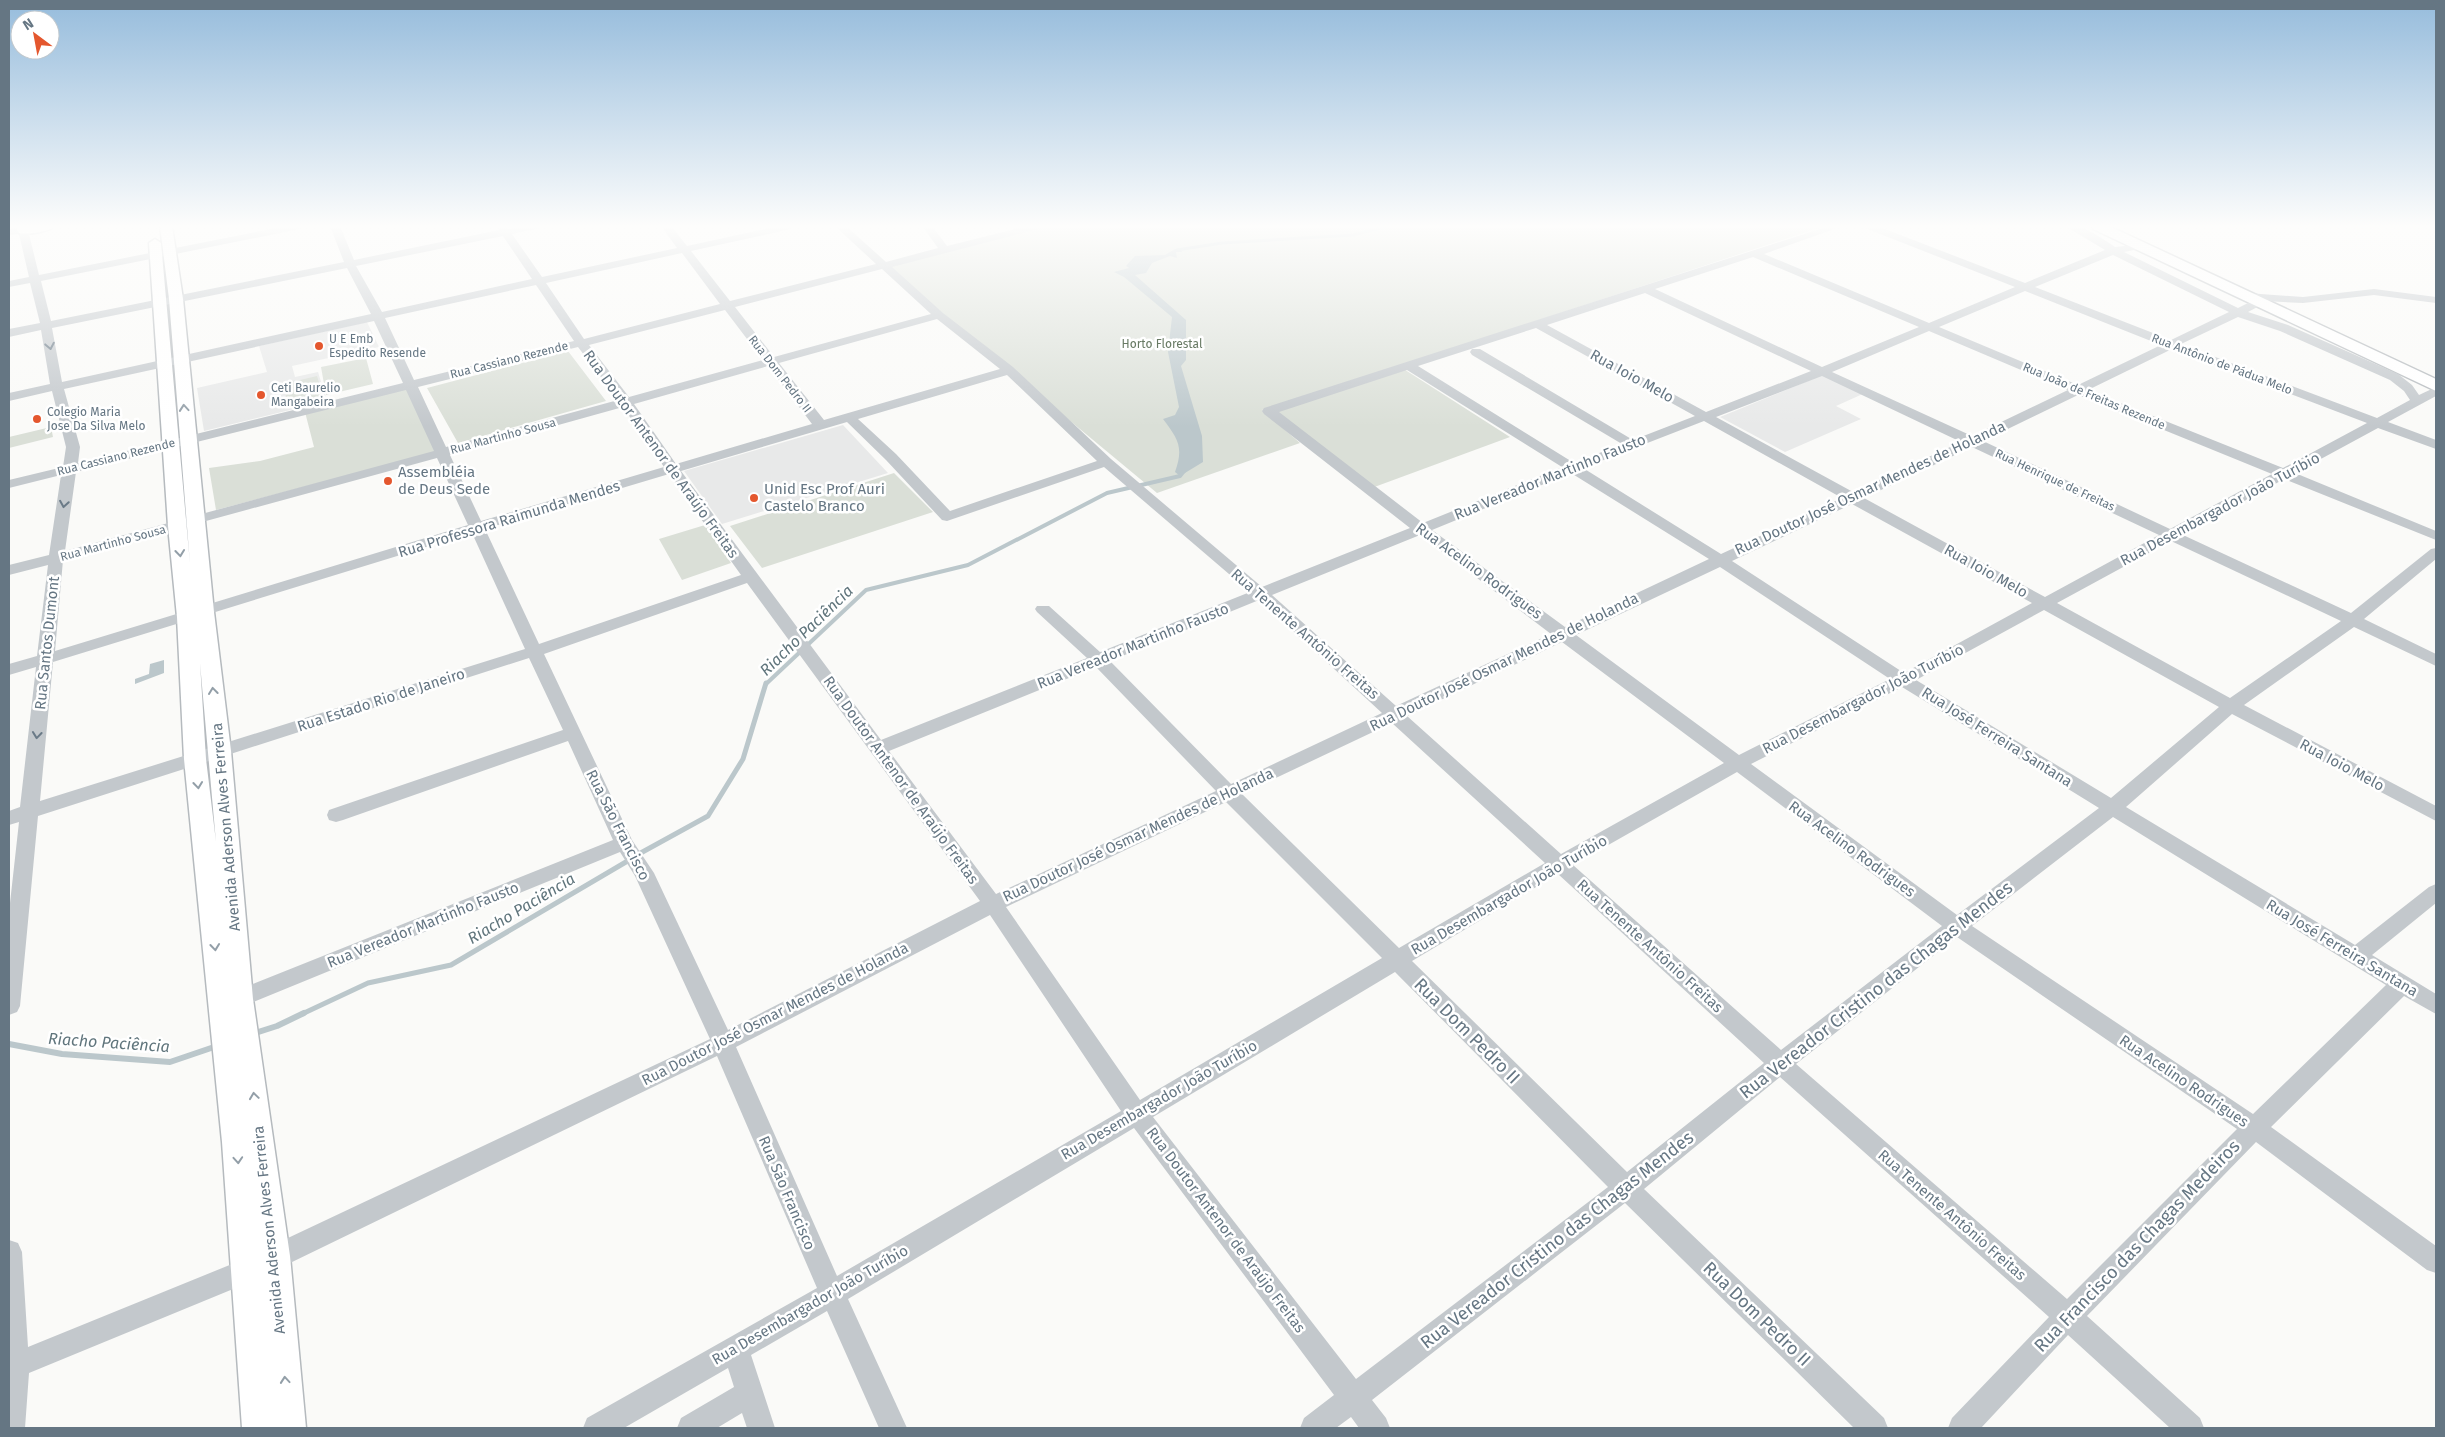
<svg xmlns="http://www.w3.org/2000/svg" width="2445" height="1437" viewBox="0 0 2445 1437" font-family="'Fira Sans',sans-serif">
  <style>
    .built { fill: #e8e9e9 }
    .green { fill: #dadfd7 }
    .water { fill: #bbc7cb }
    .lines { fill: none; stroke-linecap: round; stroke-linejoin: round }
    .stream-far3 { stroke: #bbc7cb; stroke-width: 3 }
    .stream-far2 { stroke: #bbc7cb; stroke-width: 4 }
    .stream-far1 { stroke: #bbc7cb; stroke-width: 5 }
    .stream { stroke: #bbc7cb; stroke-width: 6 }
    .major-casing { stroke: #b5babe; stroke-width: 3 }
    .highway-casing { stroke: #b4b9bd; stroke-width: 3 }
    .minor { fill: #c3c8cc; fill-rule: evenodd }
    .major { fill: #fff; fill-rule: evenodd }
    .highway { fill: #fff; fill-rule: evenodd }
    .oneway { stroke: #6a7a87 }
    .oneway2 { stroke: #939fa8 }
    .poi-dot { fill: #e4572e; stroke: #fff; stroke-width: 2 }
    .labels { text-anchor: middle; stroke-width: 5; stroke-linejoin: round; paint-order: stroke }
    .far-poi-label { font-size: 12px; fill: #657683; stroke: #fff; text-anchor: start }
    .far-park-label { font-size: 12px; fill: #687a64; stroke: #fff }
    .far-street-label { font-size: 12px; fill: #657683; stroke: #fff }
    .street-label { font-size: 15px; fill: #657683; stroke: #fff }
    .poi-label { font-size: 15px; fill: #657683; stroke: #fff; text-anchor: start }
    .water-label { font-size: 16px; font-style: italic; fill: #60757c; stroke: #fff }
    .near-street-label { font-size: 18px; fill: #657683; stroke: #fff }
  </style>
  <rect width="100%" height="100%" fill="#fafaf8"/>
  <path class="built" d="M367,322L379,347L292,366L295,377L318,372L327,401L204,431L197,388L267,372L259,346Z
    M1825,374L1865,393L1836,406L1861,419L1785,452L1720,417Z
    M843,425L888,473L722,524L684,471Z"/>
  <path class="green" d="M1046,226H1825L1399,366L1510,437L1369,489L1269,408L1262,410L1300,443L1157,493L1010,371L889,267Z
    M568,351L606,401L458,443L427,388Z
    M366,358L373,384L326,395L321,367Z
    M317,376L323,395L288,404L283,384Z
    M413,386L440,451L216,510L209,468L260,461L314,447L305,412Z
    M51,427L53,437L9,448V437Z
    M894,473L933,512L762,568L730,526Z
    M705,525L731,563L682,580L659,539Z"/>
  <path class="water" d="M1175,249H1181L1182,252H1176L1177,258L1170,256L1152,263L1146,273L1135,275L1186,320V360L1181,366L1202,436L1203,462L1180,476L1175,472C1184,447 1178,439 1163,419L1175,415L1179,407L1168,352L1172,317L1124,277L1114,272L1129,268L1126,266L1135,256L1165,255Z
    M164,660V673L135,684V679L149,674L150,664Z"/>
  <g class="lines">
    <path class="stream-far3" d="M1177,250L1222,243L1353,235L1388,226"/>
    <path class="stream-far2" d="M766,684L866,590L968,565L1107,493L1180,476L1184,471"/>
    <path class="stream-far1" d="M637,855L708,816L743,759L766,683
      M302,1014L368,983L451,965L631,859"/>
    <path class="stream" d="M252,1034L277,1026L304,1013
      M9,1044L62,1054L170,1062L217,1046"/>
    <g class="major-casing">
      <path id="major" d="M15,226H55C49,232 27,235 19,233Z
        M160,226H172L183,299L214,612L231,751L253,999L290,1256L306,1428H242L222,1142L184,759L177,617L168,526L149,243L155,239L161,243L190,564L169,299ZM200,663L216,842L206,759Z"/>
    </g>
    <g class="highway-casing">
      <path id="highway" d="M2091,226H2109L2436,379V391L2093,229Z"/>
    </g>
    <path class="minor" d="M286,226H305L300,229L41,281L51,321L344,262L330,226H340L354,260L499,230L496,226H506L508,229L541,226L540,228L512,234L542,277L677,248L661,226H671L687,246L779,226H796L791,229L691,251L730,301L876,264L835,226H846L886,262L938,248L922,226H932L947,246L1027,226H1043L1042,228L892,267L943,313L1013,367L1111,459L1262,587L1410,528L1264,414L1262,411L1264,408L1829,226H1843L1764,254L1929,323L2015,287L1865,228L1864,226H1877L2025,283L2105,250L2065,226C2083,224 2100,237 2115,247L2144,244V248L2124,252L2238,308L2254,300L2243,298L2241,296L2247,293L2303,297L2374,289L2436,297V303L2374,295L2303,303L2264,301L2263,304L2248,312L2288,325L2398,374L2412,385L2419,395L2436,387V396L2388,422L2436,440V449L2378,428L2295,473L2436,531V540L2284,479L2183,535L2351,613L2431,549L2436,548V559L2364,619L2436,654V666L2354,627L2244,705L2436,806V821L2232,714L2126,807L2355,945L2429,887L2436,884V903L2372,955L2436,994V1014L2404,996L2271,1127L2436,1246V1273L2427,1270L2256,1142L2087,1316L2200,1418L2204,1428H2170L2068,1335L1981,1428H1948L1952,1418L2049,1317L1780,1077L1644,1189L1884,1418L1888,1428H1854L1625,1203L1372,1400L1386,1418L1390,1428H1359L1351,1417L1336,1428H1300L1304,1418L1334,1395L1134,1128L848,1299L907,1428H879L827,1311L751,1355L775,1428H747L742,1413L717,1428H677L681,1418L734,1387L728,1368L624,1428H583L587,1418L817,1288L717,1056L255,1280L29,1373L25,1428H9V1240L18,1243L22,1252L28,1347L237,1262L710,1039L635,876L620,852L239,1008L231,1011L223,1008L220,1002L223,996L613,840L568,741L343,820L336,822L329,820L327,815L329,810L563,730L529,658L38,816L20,1006L17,1012L9,1015V912L19,822L9,825V811L20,807L36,667L9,675V664L37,656L48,565L9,575V565L49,555L61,475L9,488V480L63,467L66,447L52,391L9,401V393L50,384L41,330L9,337V329L40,323L30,283L9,287V281L29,277L19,234L9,235V229L23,227L28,230L39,275ZM503,236L532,279L382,312L356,266ZM682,253L720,304L584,339L546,283ZM2113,255L2229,312L2171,340L2035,287ZM1753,257L1919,327L1822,367L1655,289ZM347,268L371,314L62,382L52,328ZM882,269L931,314L774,357L735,307ZM536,285L574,341L414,380L385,318ZM2025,291L2161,345L2078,385L1939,327ZM1645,293L1811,371L1706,412L1547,325ZM725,310L763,360L629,397L589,345ZM2238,317L2280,331L2390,380L2404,391L2410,400L2377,418L2181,344ZM937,319L1000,369L824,420L779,363ZM374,321L403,383L78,463L80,447L64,389ZM1536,328L1695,416L1633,440L1480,349H1472L1470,352L1472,355L1622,444L1574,463L1418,366ZM1929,331L2068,390L1972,436L1832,372ZM578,347L618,400L446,447L418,387ZM2172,349L2367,423L2283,468L2088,390ZM768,366L812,424L676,464L634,404ZM1407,370L1562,467L1423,523L1279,412ZM1007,375L1097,461L950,511L896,454L858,419ZM1822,376L1961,442L1853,492L1716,417ZM406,390L434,451L65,551L76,472ZM2078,395L2272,474L2170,529L1983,441ZM623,407L664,467L481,521L450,455ZM1704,421L1842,498L1721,554L1583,468ZM847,422L886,460L942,520L947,521L1104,467L1250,592L1100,652L1049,606H1037L1035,609L1037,612L1087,658L881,740L681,471ZM1972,447L2159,535L2045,597L1864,498ZM437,458L468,525L55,651L63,560ZM1571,473L1709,559L1565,627L1432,530ZM669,474L741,575L539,644L485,529ZM1852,504L2032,603L1904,673L1732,561ZM472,533L525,649L40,801L53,662ZM1420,535L1551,634L1396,706L1272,595ZM2171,541L2341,621L2230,698L2057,603ZM1720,567L1890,679L1739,755L1576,635ZM747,583L980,901L728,1030L654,873L632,840L544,654ZM1259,600L1382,713L1231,784L1110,661ZM2044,610L2219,707L2111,798L1916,680ZM1562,642L1724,763L1561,854L1407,716ZM1096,667L1216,791L996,894L889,751ZM1902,687L2099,808L1957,915L1751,764ZM1392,723L1545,863L1399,948L1242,794ZM1737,772L1942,926L1781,1050L1573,865ZM1226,802L1382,958L1140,1100L1006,907ZM2113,817L2386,985L2253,1114L1972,926ZM1558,874L1764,1063L1627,1172L1412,961ZM990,915L1121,1111L837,1276L736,1047ZM1957,937L2237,1129L2067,1299L1796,1064ZM1395,972L1608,1187L1356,1379L1153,1117Z"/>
    <use href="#major" class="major"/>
    <use href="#highway" class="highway"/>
  </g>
  <defs><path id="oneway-chevron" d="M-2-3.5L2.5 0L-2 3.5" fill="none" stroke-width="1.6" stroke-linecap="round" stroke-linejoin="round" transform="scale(1.25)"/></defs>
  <g class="oneway">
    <use href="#oneway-chevron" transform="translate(50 346) rotate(79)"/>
    <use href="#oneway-chevron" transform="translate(64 504) rotate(99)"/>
    <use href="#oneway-chevron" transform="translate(37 735) rotate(96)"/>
  </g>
  <g class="oneway2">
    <use href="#oneway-chevron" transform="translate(184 408) rotate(-95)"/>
    <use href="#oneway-chevron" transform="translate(180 553) rotate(84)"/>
    <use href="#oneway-chevron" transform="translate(213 691) rotate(-97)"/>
    <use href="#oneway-chevron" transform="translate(198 785) rotate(84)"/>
    <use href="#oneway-chevron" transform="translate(215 947) rotate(84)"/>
    <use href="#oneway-chevron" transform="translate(254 1096) rotate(-98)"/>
    <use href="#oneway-chevron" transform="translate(238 1160) rotate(86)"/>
    <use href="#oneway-chevron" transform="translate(285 1380) rotate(-95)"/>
  </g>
  <linearGradient id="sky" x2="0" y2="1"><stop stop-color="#96bcdc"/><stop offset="0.53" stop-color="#fdfdfc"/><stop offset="1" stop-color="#fdfdfc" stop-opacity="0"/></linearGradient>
  <rect width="2445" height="427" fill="url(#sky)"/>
  <g class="poi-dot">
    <circle cx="319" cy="346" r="5"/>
    <circle cx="261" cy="395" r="5"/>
    <circle cx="37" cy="419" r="5"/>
    <circle cx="388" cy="481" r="5"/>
    <circle cx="754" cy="498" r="5"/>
  </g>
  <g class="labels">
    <g class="far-poi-label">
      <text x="329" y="343">U E Emb<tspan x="329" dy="14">Espedito Resende</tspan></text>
      <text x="271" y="392">Ceti Baurelio<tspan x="271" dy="14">Mangabeira</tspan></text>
      <text x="47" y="416">Colegio Maria<tspan x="47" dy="14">Jose Da Silva Melo</tspan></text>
    </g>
    <g class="far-park-label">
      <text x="1162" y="348">Horto Florestal</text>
    </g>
    <g class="far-street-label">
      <text transform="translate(509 360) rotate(-14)" y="4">Rua Cassiano Rezende</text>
      <text transform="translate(2222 364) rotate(21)" y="4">Rua Antônio de Pádua Melo</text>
      <text transform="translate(780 374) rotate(52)" y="4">Rua Dom Pedro II</text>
      <text transform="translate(2094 396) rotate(23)" y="4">Rua João de Freitas Rezende</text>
      <text transform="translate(503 436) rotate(-15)" y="4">Rua Martinho Sousa</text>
      <text transform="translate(116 457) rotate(-14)" y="4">Rua Cassiano Rezende</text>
      <text transform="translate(2055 480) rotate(25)" y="4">Rua Henrique de Freitas</text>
      <text transform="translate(113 543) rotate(-15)" y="4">Rua Martinho Sousa</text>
    </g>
    <g class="street-label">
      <text transform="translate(1632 376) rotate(29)" y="5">Rua Ioio Melo</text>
      <text transform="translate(661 454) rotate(54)" y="5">Rua Doutor Antenor de Araújo Freitas</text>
      <text transform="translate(1550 477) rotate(-22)" y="5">Rua Vereador Martinho Fausto</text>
      <text transform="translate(1870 488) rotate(-25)" y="5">Rua Doutor José Osmar Mendes de Holanda</text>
      <text transform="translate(2220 509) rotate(-28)" y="5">Rua Desembargador João Turíbio</text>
      <text transform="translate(509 519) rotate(-17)" y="5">Rua Professora Raimunda Mendes</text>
      <text transform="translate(1479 571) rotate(36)" y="5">Rua Acelino Rodrigues</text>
      <text transform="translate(1986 571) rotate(29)" y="5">Rua Ioio Melo</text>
      <text transform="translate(1305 634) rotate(41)" y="5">Rua Tenente Antônio Freitas</text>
      <text transform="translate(47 643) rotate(-84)" y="5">Rua Santos Dumont</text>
      <text transform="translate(1133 646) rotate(-22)" y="5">Rua Vereador Martinho Fausto</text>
      <text transform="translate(1504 662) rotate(-26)" y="5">Rua Doutor José Osmar Mendes de Holanda</text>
      <text transform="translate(1863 699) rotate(-27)" y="5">Rua Desembargador João Turíbio</text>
      <text transform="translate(381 700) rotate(-18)" y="5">Rua Estado Rio de Janeiro</text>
      <text transform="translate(1997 737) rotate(32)" y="5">Rua José Ferreira Santana</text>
      <text transform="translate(2342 765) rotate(28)" y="5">Rua Ioio Melo</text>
      <text transform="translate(901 780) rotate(54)" y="5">Rua Doutor Antenor de Araújo Freitas</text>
      <text transform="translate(618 825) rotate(63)" y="5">Rua São Francisco</text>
      <text transform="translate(226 827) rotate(-95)" y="5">Avenida Aderson Alves Ferreira</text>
      <text transform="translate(1138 835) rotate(-25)" y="5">Rua Doutor José Osmar Mendes de Holanda</text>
      <text transform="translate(1852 849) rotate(36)" y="5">Rua Acelino Rodrigues</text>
      <text transform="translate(1509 895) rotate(-30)" y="5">Rua Desembargador João Turíbio</text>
      <text transform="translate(423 925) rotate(-22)" y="5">Rua Vereador Martinho Fausto</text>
      <text transform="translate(1650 946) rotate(42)" y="5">Rua Tenente Antônio Freitas</text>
      <text transform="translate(2342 948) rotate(31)" y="5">Rua José Ferreira Santana</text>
      <text transform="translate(775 1014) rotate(-27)" y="5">Rua Doutor José Osmar Mendes de Holanda</text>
      <text transform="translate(2184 1081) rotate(34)" y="5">Rua Acelino Rodrigues</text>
      <text transform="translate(1159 1100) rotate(-30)" y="5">Rua Desembargador João Turíbio</text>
      <text transform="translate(787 1193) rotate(67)" y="5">Rua São Francisco</text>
      <text transform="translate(1952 1215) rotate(41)" y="5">Rua Tenente Antônio Freitas</text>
      <text transform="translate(269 1230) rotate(-96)" y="5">Avenida Aderson Alves Ferreira</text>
      <text transform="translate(1226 1230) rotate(53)" y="5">Rua Doutor Antenor de Araújo Freitas</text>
      <text transform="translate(810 1305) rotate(-30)" y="5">Rua Desembargador João Turíbio</text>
    </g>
    <g class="poi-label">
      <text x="398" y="477">Assembléia<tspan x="398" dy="17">de Deus Sede</tspan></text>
      <text x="764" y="494">Unid Esc Prof Auri<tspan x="764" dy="17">Castelo Branco</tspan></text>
    </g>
    <g class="water-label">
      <text transform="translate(806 630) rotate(-44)" y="6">Riacho Paciência</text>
      <text transform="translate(521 908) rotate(-31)" y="6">Riacho Paciência</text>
      <text transform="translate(109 1042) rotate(4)" y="6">Riacho Paciência</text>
    </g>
    <g class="near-street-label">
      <text transform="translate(1876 990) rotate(-38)" y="6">Rua Vereador Cristino das Chagas Mendes</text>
      <text transform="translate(1467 1031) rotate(45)" y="6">Rua Dom Pedro II</text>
      <text transform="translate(1557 1240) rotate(-38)" y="6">Rua Vereador Cristino das Chagas Mendes</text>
      <text transform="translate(2137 1246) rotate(-46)" y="6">Rua Francisco das Chagas Medeiros</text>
      <text transform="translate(1757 1314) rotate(44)" y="6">Rua Dom Pedro II</text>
    </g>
  </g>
  <rect width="2445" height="1437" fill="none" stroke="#657683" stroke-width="20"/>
  <g transform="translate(35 35) rotate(328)"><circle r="24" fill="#ffffff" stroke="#c1c8cd"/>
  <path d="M0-4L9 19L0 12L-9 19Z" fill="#e4572e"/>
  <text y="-8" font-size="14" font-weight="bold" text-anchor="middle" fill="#657683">N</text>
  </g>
</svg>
